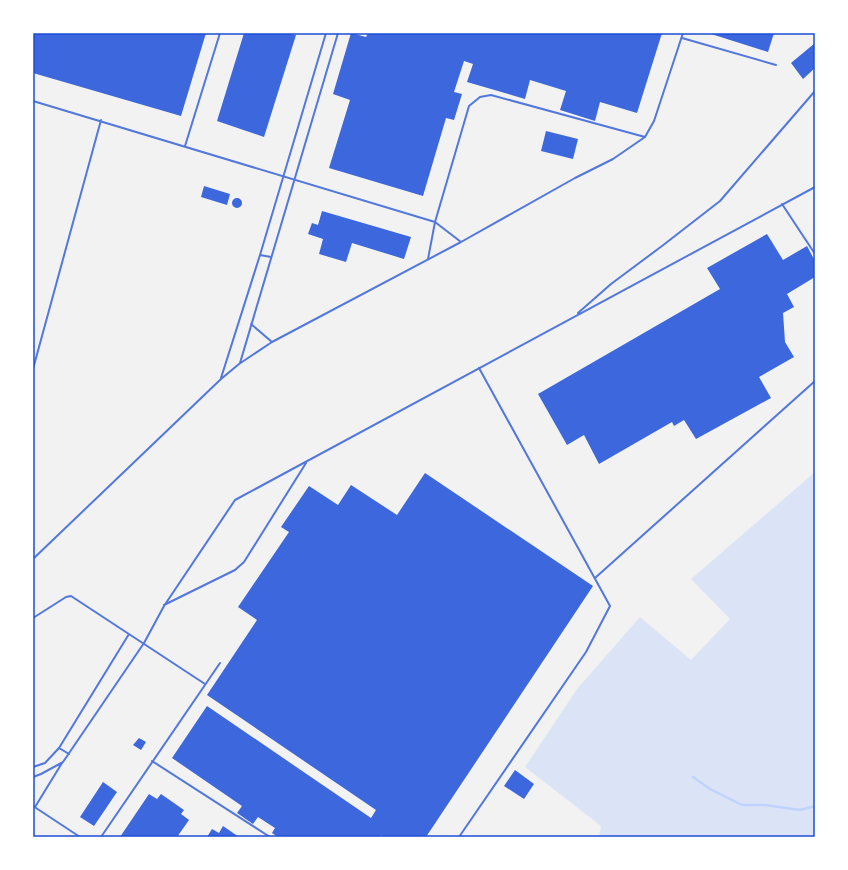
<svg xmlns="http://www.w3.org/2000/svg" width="848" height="870" viewBox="0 0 848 870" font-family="Jost,sans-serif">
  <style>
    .green { fill: #dbe4f7 }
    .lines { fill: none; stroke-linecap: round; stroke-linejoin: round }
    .stream { stroke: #bfd3fe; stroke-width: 2.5 }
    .building { fill: #3d67dc }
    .service { stroke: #5277de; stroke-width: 2 }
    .neatline { fill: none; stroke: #1d4ed8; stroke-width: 1.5 }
  </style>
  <rect width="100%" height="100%" fill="#f2f2f2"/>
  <path class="green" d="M815,472V837H599L601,826L525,767L577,689L640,617L691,660L730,619L691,579Z"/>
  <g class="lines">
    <path class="stream" d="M693,777L710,789L742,805H765L800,810L815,806"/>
  </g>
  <path class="building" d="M33,33H206L181,116L33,73Z
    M244,33H287L296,35L264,137L217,121Z
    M351,33L366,37L368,33H662L637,113L600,102L595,121L560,110L566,91L530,80L525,99L467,82L473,64L464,61L454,92L462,94L454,120L446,118L423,196L329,168L350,100L333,94Z
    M708,33H774L768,52Z
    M815,43V68L803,79L791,63Z
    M546,131L578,139L573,159L541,151Z
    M204,186L230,194L227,205L201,197Z
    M232 203a5 5 0 1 1 10 0a5 5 0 1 1-10 0Z
    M322,211L411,237L404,259L352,243L346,262L319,254L323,239L308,234L312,223L318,225Z
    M767,234L783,260L807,246L815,261V277L787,294L794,307L783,313L785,342L794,357L759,377L771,398L696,439L684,420L674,426L672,422L599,464L584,435L567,445L538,394L720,289L707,268Z
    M425,473L593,586L426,837H383L381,835L379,837H278L272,833L275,828L258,817L253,824L237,813L242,806L172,758L207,706L371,818L376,810L207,695L257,620L238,607L289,532L281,527L309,486L338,505L351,485L397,515Z
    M139,738L146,742L141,750L133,745Z
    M515,770L534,784L524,799L504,786Z
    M103,782L117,792L94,826L80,817Z
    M149,794L157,799L161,794L184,810L181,814L189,820L177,837H120Z
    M223,826L239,837H207L212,829L219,833Z"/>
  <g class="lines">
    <path class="service" d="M682,38L776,65
      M33,101L435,222L461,242
      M185,146L220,33
      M782,204L815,254
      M260,255L271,257
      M428,259L435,222L469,106L480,97L491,95L645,137
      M578,313L611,284L662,246L720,201L815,91
      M251,324L272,342
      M240,363L338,33
      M33,369L101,120
      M221,378L260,255L326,33
      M33,559L221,379L239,364L272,342L461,242L575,178L613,159L645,137L654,121L683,33
      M595,578L815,381
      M164,605L235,570L244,562L306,463
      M33,618L66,597L71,596L205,684
      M59,748L69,754
      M152,761L270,837
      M33,767L45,763L59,748L129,634
      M33,777L41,774L63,762L144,643L164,606L235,500L815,187
      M33,806L80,837
      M35,807L62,763
      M101,837L220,663
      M459,837L586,652L610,606L479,368"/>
  </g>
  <rect width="848" height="870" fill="none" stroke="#ffffff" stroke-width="68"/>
  <rect x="34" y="34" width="780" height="802" class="neatline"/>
</svg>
